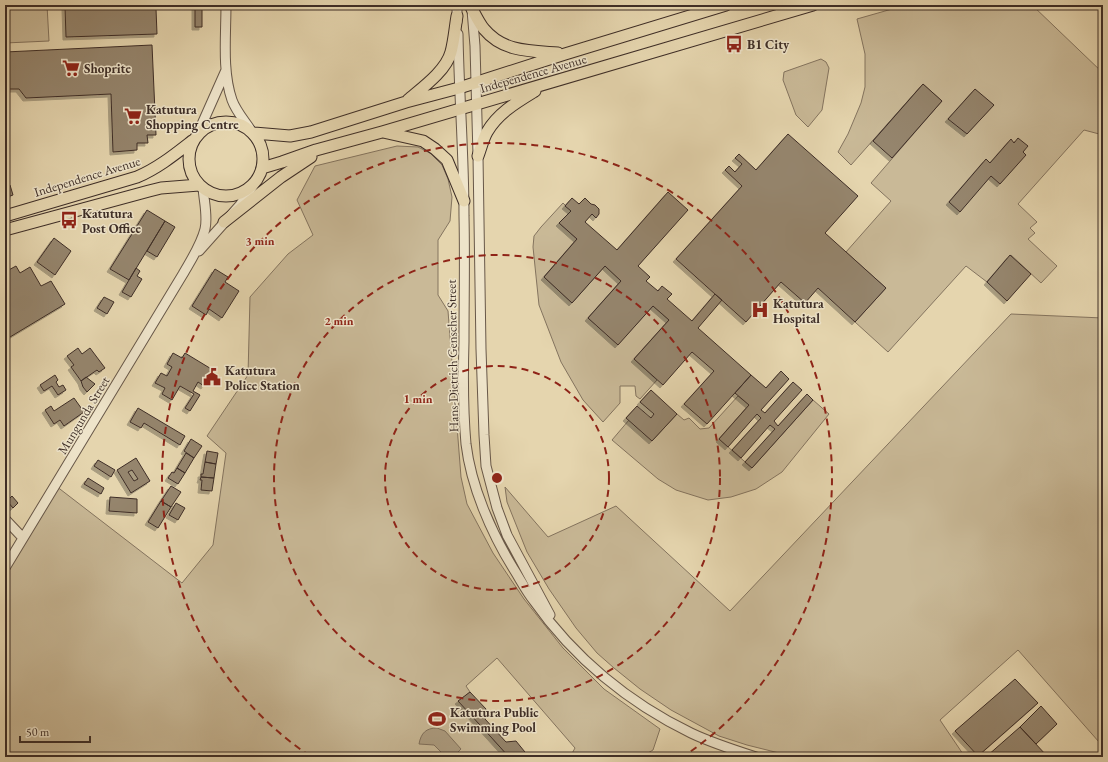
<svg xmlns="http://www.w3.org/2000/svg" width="1108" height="762" viewBox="0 0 1108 762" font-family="'EB Garamond',serif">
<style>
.green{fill:#c9b997;stroke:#84745f}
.water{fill:#ac9c80;stroke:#80705c}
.building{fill:#95856d;stroke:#3e2e27;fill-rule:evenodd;filter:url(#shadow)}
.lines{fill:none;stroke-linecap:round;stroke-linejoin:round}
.minor-casing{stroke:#685849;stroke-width:11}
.major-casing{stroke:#3e2e27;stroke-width:13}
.minor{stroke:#eee4ca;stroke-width:9}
.major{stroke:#e5d5ae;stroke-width:11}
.ring{fill:none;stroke:#8f2418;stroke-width:2;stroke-dasharray:7 5}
.labels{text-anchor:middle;stroke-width:3;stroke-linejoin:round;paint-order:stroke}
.poi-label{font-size:13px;font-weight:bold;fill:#3e2e27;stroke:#eee4ca;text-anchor:start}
.street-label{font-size:13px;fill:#3e2e27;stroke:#eee4ca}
.centre{fill:#8f2418;stroke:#eee4ca;stroke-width:2}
.ring-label{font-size:12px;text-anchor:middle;font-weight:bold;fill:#8f2418;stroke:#eee4ca;stroke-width:3;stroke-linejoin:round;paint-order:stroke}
</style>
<defs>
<filter id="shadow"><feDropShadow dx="-3" dy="3" stdDeviation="0" flood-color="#0004"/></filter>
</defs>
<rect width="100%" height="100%" fill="#e5d5ae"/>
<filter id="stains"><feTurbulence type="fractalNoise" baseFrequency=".005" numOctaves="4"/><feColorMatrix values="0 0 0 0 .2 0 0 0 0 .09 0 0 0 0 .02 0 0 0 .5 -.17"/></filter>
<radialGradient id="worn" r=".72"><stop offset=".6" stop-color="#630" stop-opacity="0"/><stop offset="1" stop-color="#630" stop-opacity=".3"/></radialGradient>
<!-- green -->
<path class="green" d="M 5,5 L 47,5 L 49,41 L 5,43 Z
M 906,5 L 1032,5 L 1103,73 L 1103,135 L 1084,130 L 1018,204 L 1037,222 L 1030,228 L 1035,233 L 1028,239 L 1057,266 L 1041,283 L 1011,255 L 987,282 L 966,266 L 888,352 L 855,322 L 886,288 L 846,252 L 891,201 L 871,183 L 942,101 L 923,84 L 851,165 L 838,152 L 848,134 L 861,103 L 865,87 L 865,54 L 857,19 Z
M 821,59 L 826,62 L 829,68 L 822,110 L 808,127 L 796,115 L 783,80 L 784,72 Z
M 397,146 L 418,147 L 430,153 L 442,165 L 448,179 L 452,197 L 450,221 L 438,240 L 438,295 L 448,311 L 461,477 L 467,504 L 493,553 L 524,599 L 563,648 L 604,689 L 660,729 L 653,750 L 641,757 L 570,757 L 575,748 L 497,658 L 466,686 L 470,692 L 459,701 L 509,757 L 5,757 L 5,568 L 56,486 L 182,583 L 213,545 L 226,453 L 207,436 L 248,375 L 250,297 L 288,254 L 313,235 L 297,200 L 315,166 Z
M 563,203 L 571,211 L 559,223 L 577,239 L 544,277 L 572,303 L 605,266 L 621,281 L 588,318 L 618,344 L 653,306 L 669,320 L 634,359 L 657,380 L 640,399 L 636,396 L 635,386 L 620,386 L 620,403 L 603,422 L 583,400 L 561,362 L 539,305 L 533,247 L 534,236 L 541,227 Z
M 1011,314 L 1103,318 L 1103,739 L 1099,742 L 1018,650 L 940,720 L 965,757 L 795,757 L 747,745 L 719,736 L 671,710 L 640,689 L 614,668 L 597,653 L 576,628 L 549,589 L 527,552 L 507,502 L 505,487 L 548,537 L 616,506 L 730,611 Z
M 738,396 L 749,405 L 719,439 L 752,468 L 813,400 L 829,414 L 782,472 L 756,489 L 731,497 L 708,500 L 676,490 L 658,479 L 612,440 L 629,420 L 652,441 L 677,414 L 684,420 L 689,418 L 700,429 L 709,428 Z"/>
<!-- water -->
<path class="water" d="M 437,728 L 445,731 L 461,749 L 453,757 L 446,757 L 434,745 L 419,744 C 421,733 426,728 437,728 Z"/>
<!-- building -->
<path class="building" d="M 96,5 L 127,5 L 127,9 L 156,9 L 157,34 L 66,37 L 65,7 Z
M 195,5 L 202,5 L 202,27 L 195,27 Z
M 152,45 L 156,135 L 147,135 L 148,143 L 137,143 L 137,150 L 113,152 L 111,94 L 26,98 L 19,89 L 5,89 L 5,52 Z
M 923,84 L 942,101 L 892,158 L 873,141 Z
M 975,89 L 994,105 L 967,134 L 948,119 Z
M 788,134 L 858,196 L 825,233 L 886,288 L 855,322 L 818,288 L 805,303 L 781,282 L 746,322 L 676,259 L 742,186 L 725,170 L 729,166 L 735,172 L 742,164 L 735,158 L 739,154 L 756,170 Z
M 1018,138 L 1028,146 L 1023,152 L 1026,155 L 1000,184 L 991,176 L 960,212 L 949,202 L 986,159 L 990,163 L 1011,139 L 1014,143 Z
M 10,185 L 13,195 L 5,198 L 5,187 Z
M 668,192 L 688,210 L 638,266 L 650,277 L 646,281 L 658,291 L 662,286 L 672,294 L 667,299 L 692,321 L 715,294 L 722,300 L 698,328 L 751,375 L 707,424 L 684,404 L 714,371 L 692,352 L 663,385 L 634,359 L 669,320 L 653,306 L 618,345 L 588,318 L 621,281 L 605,266 L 572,303 L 544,277 L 577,239 L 559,223 L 571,211 L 565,206 L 572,198 L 579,204 L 585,198 L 591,204 L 595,205 L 599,209 L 599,214 L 596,218 L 592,214 L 585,222 L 617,250 Z
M 147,210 L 165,221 L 129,280 L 110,269 Z
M 165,221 L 175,227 L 157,257 L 147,251 Z
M 54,238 L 71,251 L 55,275 L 37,262 Z
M 1010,255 L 1031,274 L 1007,301 L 987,282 Z
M 16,266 L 20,273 L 30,267 L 41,286 L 51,281 L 65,304 L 5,340 L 5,272 Z
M 136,268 L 140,271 L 137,276 L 142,279 L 131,297 L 122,292 Z
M 215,269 L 228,277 L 225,282 L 239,291 L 222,318 L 209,309 L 206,315 L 192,306 Z
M 104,297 L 114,302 L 107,314 L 97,308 Z
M 78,348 L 82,354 L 90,348 L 105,368 L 99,372 L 97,370 L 81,381 L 71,367 L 74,365 L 67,356 Z
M 173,353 L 182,358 L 185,353 L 213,370 L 204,386 L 198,382 L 193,391 L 200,395 L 190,411 L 185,408 L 194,394 L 180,386 L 172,400 L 162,394 L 165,388 L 155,383 L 161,373 L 167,376 L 172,367 L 167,364 Z
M 781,371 L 789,379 L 761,410 L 765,413 L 793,382 L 802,390 L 774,421 L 778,426 L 807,394 L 813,400 L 752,468 L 745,462 L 775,429 L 770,425 L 741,458 L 732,450 L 761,418 L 757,414 L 728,447 L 719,439 L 749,405 L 735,393 L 751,375 L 766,388 Z
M 55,375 L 58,380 L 56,382 L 59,387 L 63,385 L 66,390 L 58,395 L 52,386 L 44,391 L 40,385 Z
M 86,377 L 95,384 L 87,392 L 83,387 L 81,381 Z
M 651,390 L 677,414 L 652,441 L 626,418 L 637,406 L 651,418 L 654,414 L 640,402 Z
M 74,398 L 84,412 L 64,426 L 60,420 L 54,424 L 45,410 L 51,406 L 54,411 Z
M 138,408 L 185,436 L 180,445 L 144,423 L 141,428 L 130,422 Z
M 191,439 L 202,446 L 194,458 L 184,451 Z
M 207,451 L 218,453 L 216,464 L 205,462 Z
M 186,453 L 194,458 L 185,473 L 177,468 Z
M 136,458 L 150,481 L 131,493 L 117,470 ZM 132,470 L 138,479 L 134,481 L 128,472 Z
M 98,460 L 115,470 L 111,477 L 94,466 Z
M 205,462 L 216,464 L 214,478 L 201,477 L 201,474 L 203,474 Z
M 177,468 L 185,473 L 178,484 L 168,478 L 172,472 L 174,473 Z
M 201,477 L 214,478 L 212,491 L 201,490 L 202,480 L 200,480 Z
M 88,478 L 104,488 L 101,494 L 84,484 Z
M 171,486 L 181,492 L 171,507 L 161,501 Z
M 12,496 L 18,503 L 13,508 L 7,501 Z
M 110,497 L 137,499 L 137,513 L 109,511 Z
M 161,501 L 171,507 L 158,528 L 148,522 Z
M 176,503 L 185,508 L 178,520 L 169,515 Z
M 1015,679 L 1038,703 L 978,756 L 955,731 Z
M 470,692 L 486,709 L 485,719 L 506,742 L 516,741 L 529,757 L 509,757 L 490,736 L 458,701 Z
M 1041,706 L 1057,724 L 1036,744 L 1020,727 Z
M 1020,727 L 1047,756 L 1046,757 L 988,757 L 987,756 Z"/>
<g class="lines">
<!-- minor casing -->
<g class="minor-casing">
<path id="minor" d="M 226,5 C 226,36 222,71 232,100 C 236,111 244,120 250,129
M 457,5 L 457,22
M 472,10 L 475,46 L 478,156 L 481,349 L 484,435 L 486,466 L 497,508 L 507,535 L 550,615
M 458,34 C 459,95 464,155 464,216 C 465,257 464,299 464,341 C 463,375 463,410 466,444 C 471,486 491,532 513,568 C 520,579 526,591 534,601 C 574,658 629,703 691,733 C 712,743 734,750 756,757
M 198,133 L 226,70
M 199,251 L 240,205 L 256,181
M 5,519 L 23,538
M 5,568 L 183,274 C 191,260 201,245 205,229 C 208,217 204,201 203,188"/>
</g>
<!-- major casing -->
<g class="major-casing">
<path id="major" d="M 471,7 C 475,14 479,23 484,29 C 503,52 530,51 558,53
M 408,100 C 422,88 446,71 451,52 C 454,41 455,28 457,16
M189 159a37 37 0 1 1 74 0a37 37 0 1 1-74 0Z
M 383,132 L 423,141 L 435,149 L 447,160 L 464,201
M 254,133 L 290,136 L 311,132 L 406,102 L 459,88 L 565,54 L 726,5
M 478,156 C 481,148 483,139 487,132 C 498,113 517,102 535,91
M 262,168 L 282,162 L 316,150 L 382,132 L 813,5
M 5,216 L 137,177 C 158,168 174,155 192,141
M 224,222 L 281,177 L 311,157
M 5,230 L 149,191 L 161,188 L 199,185"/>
</g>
<!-- minor -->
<use href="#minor" class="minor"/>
<!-- major -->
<use href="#major" class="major"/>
</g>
<!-- distance rings -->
<g class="ring">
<circle cx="497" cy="478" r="112"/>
<circle cx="497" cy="478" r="223"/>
<path d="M310 756A335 335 0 1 1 684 756"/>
</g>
<!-- icons -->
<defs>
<g id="bus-bare" transform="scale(1.38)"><path d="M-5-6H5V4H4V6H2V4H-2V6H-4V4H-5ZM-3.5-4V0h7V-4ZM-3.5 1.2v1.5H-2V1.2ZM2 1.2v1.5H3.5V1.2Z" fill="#8f2418" stroke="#eee4ca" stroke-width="2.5" paint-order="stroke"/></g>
<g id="supermarket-bare" transform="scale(1.38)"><path d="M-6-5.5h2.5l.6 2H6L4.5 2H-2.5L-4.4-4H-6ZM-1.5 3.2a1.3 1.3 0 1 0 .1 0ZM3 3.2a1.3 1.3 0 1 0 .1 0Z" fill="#8f2418" stroke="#eee4ca" stroke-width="2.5" paint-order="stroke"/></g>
<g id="hospital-bare" transform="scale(1.38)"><path d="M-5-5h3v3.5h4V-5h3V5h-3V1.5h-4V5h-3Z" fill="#8f2418" stroke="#eee4ca" stroke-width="2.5" paint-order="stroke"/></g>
<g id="civic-bare" transform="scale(1.38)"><path d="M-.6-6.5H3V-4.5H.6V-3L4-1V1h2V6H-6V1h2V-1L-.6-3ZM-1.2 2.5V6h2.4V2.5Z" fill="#8f2418" stroke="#eee4ca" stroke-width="2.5" paint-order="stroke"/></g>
<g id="stadium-bare" transform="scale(1.38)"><path d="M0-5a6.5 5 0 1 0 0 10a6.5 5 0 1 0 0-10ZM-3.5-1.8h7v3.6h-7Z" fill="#8f2418" stroke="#eee4ca" stroke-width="2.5" paint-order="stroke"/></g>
</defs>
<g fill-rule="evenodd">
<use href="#bus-bare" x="734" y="44"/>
<use href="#supermarket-bare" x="71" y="68"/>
<use href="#supermarket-bare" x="133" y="116"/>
<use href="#bus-bare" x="69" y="220"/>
<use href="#hospital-bare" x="760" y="310"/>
<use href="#civic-bare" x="212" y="377"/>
<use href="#stadium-bare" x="437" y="719"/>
</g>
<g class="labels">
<!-- poi labels -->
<g class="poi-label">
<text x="747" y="49">B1 City</text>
<text x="84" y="73">Shoprite</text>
<text x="146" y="114">Katutura<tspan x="146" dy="15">Shopping Centre</tspan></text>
<text x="82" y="218">Katutura<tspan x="82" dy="15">Post Office</tspan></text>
<text x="773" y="308">Katutura<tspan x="773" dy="15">Hospital</tspan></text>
<text x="225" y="375">Katutura<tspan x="225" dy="15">Police Station</tspan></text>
<text x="450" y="717">Katutura Public<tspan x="450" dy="15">Swimming Pool</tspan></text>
</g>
<!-- street labels -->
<g class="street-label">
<text transform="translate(533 73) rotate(-16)" y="5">Independence Avenue</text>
<text transform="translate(87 176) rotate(-17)" y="5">Independence Avenue</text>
<text transform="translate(452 356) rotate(-91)" y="5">Hans-Dietrich Genscher Street</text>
<text transform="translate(83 415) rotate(-59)" y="5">Mungunda Street</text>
</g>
</g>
<circle cx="497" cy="478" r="6" class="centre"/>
<g class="ring-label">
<text x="260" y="245">3 min</text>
<text x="339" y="325">2 min</text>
<text x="418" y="403">1 min</text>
</g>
<!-- margin -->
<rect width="1108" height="762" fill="none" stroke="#e5d5ae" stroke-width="20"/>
<rect x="6" y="6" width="1096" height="750" fill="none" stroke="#3e2e27" stroke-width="2"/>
<rect x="10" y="10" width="1088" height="742" fill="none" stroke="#3e2e27"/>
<!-- scale -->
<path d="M20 736v6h70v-6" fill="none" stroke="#3e2e27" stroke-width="2"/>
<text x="26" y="736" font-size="12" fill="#3e2e27" stroke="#eee4ca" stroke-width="3" paint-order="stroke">50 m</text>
<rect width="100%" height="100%" filter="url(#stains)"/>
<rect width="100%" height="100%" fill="url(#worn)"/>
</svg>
